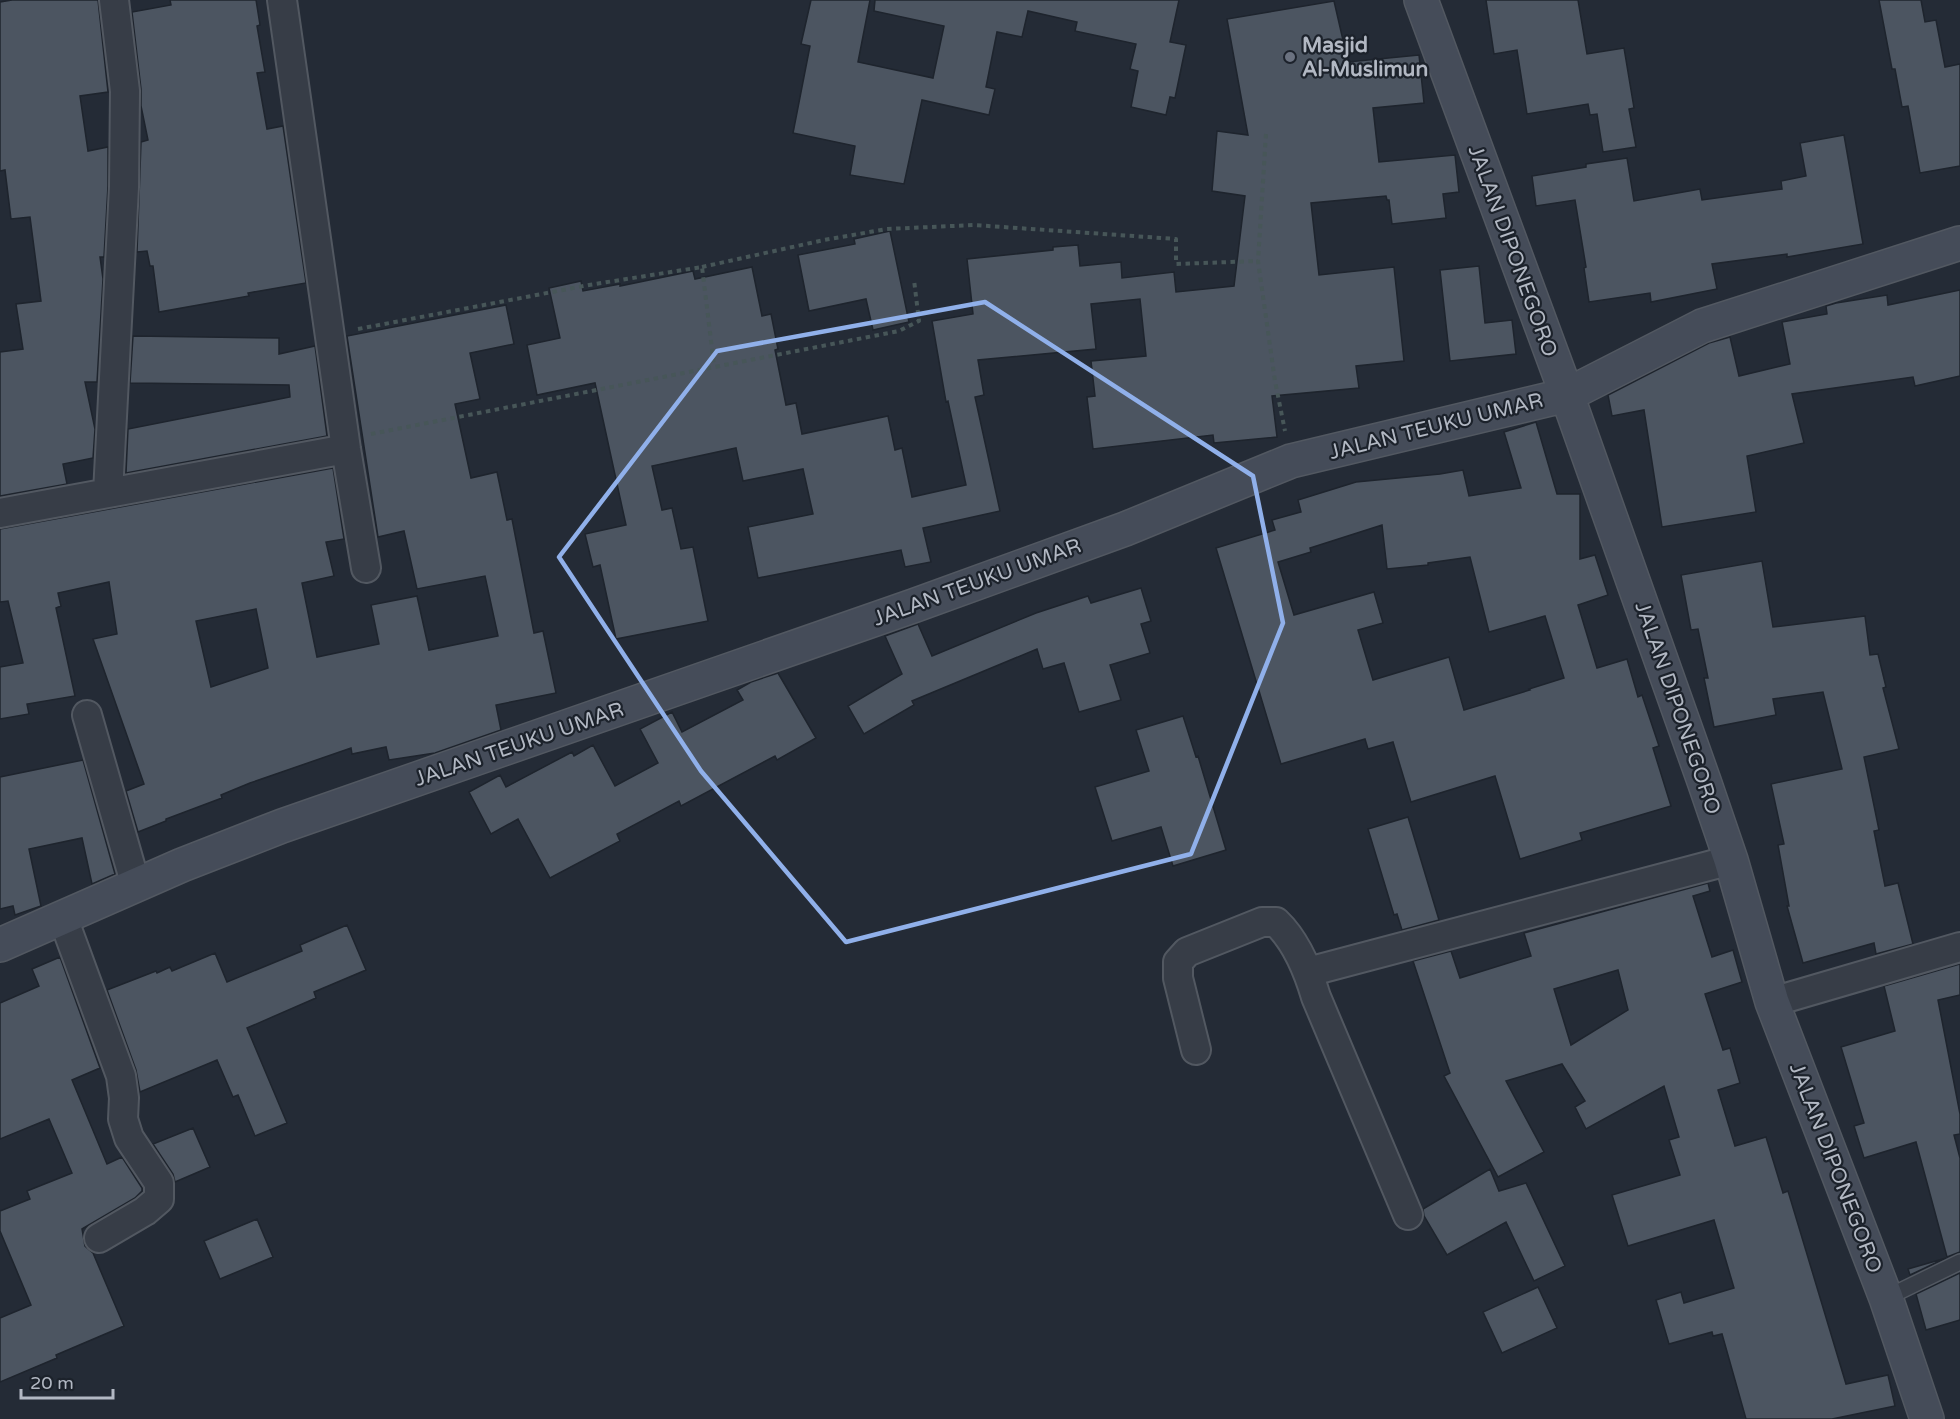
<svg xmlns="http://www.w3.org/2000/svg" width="1960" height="1419" viewBox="0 0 1960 1419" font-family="'Varela Round',sans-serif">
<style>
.building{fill:#4c5561;stroke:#1e242d;stroke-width:1.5;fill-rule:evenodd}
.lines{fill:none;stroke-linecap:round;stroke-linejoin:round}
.lane-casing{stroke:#525861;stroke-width:18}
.street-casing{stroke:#525861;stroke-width:32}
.secondary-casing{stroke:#525861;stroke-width:36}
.path{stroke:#475658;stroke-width:4;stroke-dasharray:4.5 4.5;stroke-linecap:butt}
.lane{stroke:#373d47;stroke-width:15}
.street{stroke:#373d47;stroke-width:28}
.secondary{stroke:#454c59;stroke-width:33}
.marked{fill:none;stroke:#90b0ea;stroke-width:4.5;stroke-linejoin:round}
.worship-dot{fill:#6b7280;stroke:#1c222b;stroke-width:2}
.labels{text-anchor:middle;stroke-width:4.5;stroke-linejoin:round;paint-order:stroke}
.poi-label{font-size:21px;font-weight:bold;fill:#b2b8c3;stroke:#1c222b;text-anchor:start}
.street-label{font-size:21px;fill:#b2b8c3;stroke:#1c222b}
</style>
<rect width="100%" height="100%" fill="#242b36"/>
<!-- building -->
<path class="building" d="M 12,0 L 98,0 L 108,92 L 80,96 L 88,151 L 108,147 L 108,186 L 104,257 L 100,257 L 103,279 L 97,382 L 85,382 L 95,429 L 93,458 L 63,464 L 67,484 L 0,496 L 0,352 L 23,349 L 16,304 L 41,301 L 30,217 L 11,219 L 5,170 L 0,171 L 0,2 Z
M 170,0 L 256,0 L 260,25 L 257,26 L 265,72 L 257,73 L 267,129 L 283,126 L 306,283 L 248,293 L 249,296 L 159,312 L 153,266 L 150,266 L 147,251 L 137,252 L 141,142 L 148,140 L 141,106 L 141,89 L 132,12 L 171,5 Z
M 811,0 L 870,0 L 858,62 L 933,78 L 944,26 L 874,11 L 875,0 L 1179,0 L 1170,42 L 1186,45 L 1175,98 L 1170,97 L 1166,115 L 1131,107 L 1138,71 L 1130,69 L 1136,44 L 1075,31 L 1077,22 L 1028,11 L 1022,37 L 997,32 L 986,87 L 995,89 L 989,115 L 922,100 L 904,184 L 850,175 L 855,146 L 793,133 L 810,46 L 801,44 Z
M 1486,0 L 1578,0 L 1587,54 L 1624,48 L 1634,108 L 1629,109 L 1636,147 L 1603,152 L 1597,114 L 1590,115 L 1588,104 L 1527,114 L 1517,50 L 1494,54 Z
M 1879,0 L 1921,0 L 1925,22 L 1936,20 L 1945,67 L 1960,64 L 1960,166 L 1920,173 L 1908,106 L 1902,107 L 1895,69 L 1892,69 Z
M 1334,1 L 1348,62 L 1419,55 L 1424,103 L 1373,108 L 1379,162 L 1455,155 L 1459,192 L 1443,194 L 1446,218 L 1392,224 L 1389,200 L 1387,200 L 1386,196 L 1311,203 L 1319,275 L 1394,267 L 1404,361 L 1356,366 L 1359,388 L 1272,396 L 1277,437 L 1214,443 L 1213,435 L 1093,449 L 1087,397 L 1095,396 L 1091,361 L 1146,356 L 1140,299 L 1091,304 L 1096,349 L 978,360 L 984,395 L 975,397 L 1000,511 L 923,528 L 931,562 L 905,567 L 901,550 L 758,578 L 748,527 L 813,514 L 803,469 L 743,481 L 736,448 L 652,466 L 662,510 L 672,508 L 681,549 L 693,547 L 708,621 L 616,639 L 600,565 L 593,567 L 585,534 L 626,525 L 595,383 L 537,395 L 527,345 L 560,338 L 549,288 L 581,281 L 583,291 L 620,284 L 620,286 L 693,271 L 695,279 L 752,267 L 762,316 L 771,314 L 778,349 L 775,350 L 786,405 L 796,403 L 802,434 L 888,416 L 895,450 L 902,448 L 912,497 L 966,485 L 948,401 L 946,402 L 932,321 L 973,314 L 967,259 L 1053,250 L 1053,247 L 1078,245 L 1080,266 L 1121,262 L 1122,278 L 1174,272 L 1176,292 L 1234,286 L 1245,196 L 1212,191 L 1217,131 L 1248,135 L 1227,19 Z
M 1844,135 L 1863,244 L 1787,257 L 1787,254 L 1712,264 L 1717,289 L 1651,302 L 1650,293 L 1589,302 L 1584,268 L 1586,267 L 1575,200 L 1536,206 L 1532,176 L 1586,167 L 1586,164 L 1627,158 L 1634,201 L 1700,189 L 1702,200 L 1782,189 L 1781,181 L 1806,176 L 1800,143 Z
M 890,231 L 909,322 L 873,330 L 866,299 L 809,311 L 798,255 L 855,244 L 854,239 Z
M 1479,266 L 1485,323 L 1512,320 L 1516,354 L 1450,361 L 1440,270 Z
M 1960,290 L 1960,376 L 1915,386 L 1913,377 L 1792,394 L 1804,443 L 1747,456 L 1756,512 L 1662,527 L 1644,410 L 1612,416 L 1608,395 L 1709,343 L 1730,337 L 1739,376 L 1790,364 L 1782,322 L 1827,314 L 1826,306 L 1836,303 L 1887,295 L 1888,305 Z
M 506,305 L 514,344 L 470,353 L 480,399 L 455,404 L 471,478 L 497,472 L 507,520 L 512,519 L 534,633 L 543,631 L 556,693 L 496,705 L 501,730 L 435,753 L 389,760 L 386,747 L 352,754 L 351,748 L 250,783 L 221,795 L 222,798 L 166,819 L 166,821 L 138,832 L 126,791 L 144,784 L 93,639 L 117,634 L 109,582 L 58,593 L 61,606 L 56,608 L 75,696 L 27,704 L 29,714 L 0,719 L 0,667 L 23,663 L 8,601 L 0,602 L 0,529 L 333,468 L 344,539 L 326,542 L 334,576 L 302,583 L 317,657 L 379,644 L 371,605 L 417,596 L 429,650 L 498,636 L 485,576 L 417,589 L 404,531 L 378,537 L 347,336 ZM 256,609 L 268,668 L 211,687 L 196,621 Z
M 133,336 L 279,338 L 279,354 L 315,346 L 327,436 L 126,473 L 128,429 L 290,397 L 289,385 L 130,383 Z
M 1536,422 L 1557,494 L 1580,494 L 1580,559 L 1595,555 L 1608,595 L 1578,605 L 1597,668 L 1627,659 L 1638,697 L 1642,695 L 1659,746 L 1653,748 L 1671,806 L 1580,833 L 1582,840 L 1520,859 L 1495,776 L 1411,802 L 1393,742 L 1368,749 L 1365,739 L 1281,764 L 1216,548 L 1275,530 L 1272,520 L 1301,512 L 1298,500 L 1356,482 L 1440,474 L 1463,470 L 1469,496 L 1521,488 L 1504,432 ZM 1382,525 L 1387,569 L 1428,565 L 1428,563 L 1470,557 L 1489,632 L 1545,616 L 1564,678 L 1529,689 L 1530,690 L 1464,710 L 1449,657 L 1373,680 L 1358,630 L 1383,623 L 1374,592 L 1294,615 L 1278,562 L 1311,552 L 1310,548 Z
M 1762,561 L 1773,627 L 1865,616 L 1870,655 L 1878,654 L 1886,687 L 1883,688 L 1899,749 L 1864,757 L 1879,830 L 1874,831 L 1885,886 L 1898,883 L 1913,944 L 1876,954 L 1874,943 L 1803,963 L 1787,906 L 1789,906 L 1778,845 L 1784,844 L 1771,784 L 1842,769 L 1823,692 L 1773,699 L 1776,715 L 1714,727 L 1704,678 L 1708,678 L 1698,629 L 1691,630 L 1681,575 Z
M 1141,588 L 1151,621 L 1141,624 L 1150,653 L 1110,665 L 1121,700 L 1079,712 L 1064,663 L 1043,669 L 1037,649 L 912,701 L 914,705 L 864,734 L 848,706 L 902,674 L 885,636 L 918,624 L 932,656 L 1036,613 L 1088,596 L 1091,603 Z
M 778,673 L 816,738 L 777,760 L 775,756 L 681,806 L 679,801 L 617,834 L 620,841 L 550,878 L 518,819 L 491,834 L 469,792 L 500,775 L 506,787 L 572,752 L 574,756 L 593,745 L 615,786 L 658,763 L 640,729 L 672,712 L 682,732 L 743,700 L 737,690 L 751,682 Z
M 1183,716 L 1196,757 L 1198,756 L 1226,850 L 1173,866 L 1161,827 L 1112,841 L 1095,787 L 1149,771 L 1136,730 Z
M 83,760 L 115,874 L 92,884 L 82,838 L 29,849 L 41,906 L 15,915 L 13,906 L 0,909 L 0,777 Z
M 1408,817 L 1439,920 L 1402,930 L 1397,914 L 1394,915 L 1368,829 Z
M 1708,883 L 1710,891 L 1693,896 L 1712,957 L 1733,950 L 1742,982 L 1705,994 L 1723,1050 L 1730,1048 L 1740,1083 L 1718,1090 L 1735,1146 L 1766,1137 L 1783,1193 L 1788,1191 L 1846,1384 L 1888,1375 L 1895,1406 L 1832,1419 L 1746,1419 L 1722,1334 L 1713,1336 L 1712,1332 L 1669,1344 L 1656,1300 L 1681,1292 L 1684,1303 L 1734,1288 L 1714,1220 L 1628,1246 L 1612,1195 L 1680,1175 L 1669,1140 L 1679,1137 L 1664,1086 L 1586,1129 L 1575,1107 L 1585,1101 L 1562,1064 L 1506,1081 L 1544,1152 L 1498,1177 L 1444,1076 L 1450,1073 L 1413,961 L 1451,951 L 1460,978 L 1531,956 L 1524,933 ZM 1618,970 L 1628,1010 L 1571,1045 L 1554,989 Z
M 347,925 L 366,970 L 314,992 L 316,998 L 247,1028 L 287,1123 L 255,1136 L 238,1095 L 233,1097 L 217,1060 L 140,1092 L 136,1070 L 107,990 L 156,971 L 157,973 L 170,967 L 172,971 L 215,953 L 227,982 L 302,951 L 300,945 Z
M 60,957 L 100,1068 L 72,1080 L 107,1164 L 122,1157 L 142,1188 L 142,1191 L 135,1198 L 82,1229 L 85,1246 L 93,1253 L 124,1326 L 56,1355 L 57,1358 L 0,1382 L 0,1318 L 31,1305 L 0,1231 L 0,1211 L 30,1199 L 27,1191 L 72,1173 L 49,1119 L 0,1139 L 0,1003 L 39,986 L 32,969 Z
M 1960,964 L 1960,995 L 1938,1000 L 1960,1114 L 1960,1134 L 1954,1135 L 1960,1158 L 1960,1252 L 1947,1257 L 1916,1142 L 1864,1158 L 1854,1126 L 1864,1123 L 1841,1047 L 1895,1031 L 1884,986 Z
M 193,1128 L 210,1167 L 175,1182 L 173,1174 L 153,1144 Z
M 1490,1169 L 1499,1191 L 1526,1183 L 1565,1266 L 1534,1281 L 1506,1222 L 1447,1255 L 1424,1216 L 1423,1209 Z
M 257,1219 L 273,1257 L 220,1279 L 204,1241 Z
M 1946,1258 L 1910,1275 L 1908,1269 Z
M 1960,1273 L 1960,1320 L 1926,1330 L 1916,1294 Z
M 1538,1287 L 1557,1328 L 1502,1353 L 1483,1312 Z"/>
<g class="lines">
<!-- lane casing -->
<g class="lane-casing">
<path id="lane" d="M 1886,1298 L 1960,1262"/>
</g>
<!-- street casing -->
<g class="street-casing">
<path id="street" d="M 282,0 L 346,449 L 366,568
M 108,493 L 124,187 L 125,91 L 114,0
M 0,513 L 346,449
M 87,715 L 136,886
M 63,918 L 121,1076 L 124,1098 L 123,1119 L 129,1138 L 159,1183 L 159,1199 L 145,1211 L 99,1238
M 1308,972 L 1731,860
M 1772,1002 L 1960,947
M 1196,1050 L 1178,978 L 1178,962 L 1187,952 L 1262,922 L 1276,922 C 1296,941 1308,970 1316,997 L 1408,1215"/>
</g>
<!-- secondary casing -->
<g class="secondary-casing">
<path id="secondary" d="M 1421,0 L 1567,395 L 1704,781 L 1731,860 L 1772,1002 L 1886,1298 L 1927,1419
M 0,945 L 182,865 L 282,826 L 913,606 L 1125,529 L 1291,461 L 1567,395 L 1702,326 L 1960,243"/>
</g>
<!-- path -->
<path class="path" d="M 1266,134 L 1258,261 L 1275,381 L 1285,431
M 702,267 L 824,240 L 887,229 L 974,225 L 1176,239 L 1176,264 L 1258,261
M 358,329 L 589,285 L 702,267 L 714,365
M 371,434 L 899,331 L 919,321 L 914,280"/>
<!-- lane -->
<use href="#lane" class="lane"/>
<!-- street -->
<use href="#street" class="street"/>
<!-- secondary -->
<use href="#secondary" class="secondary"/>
</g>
<!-- marked area -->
<path class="marked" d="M 985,302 L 1253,476 L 1283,623 L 1191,854 L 846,942 L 701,771 L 559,557 L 717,351 Z"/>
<!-- markers -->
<circle class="worship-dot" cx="1290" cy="57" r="6"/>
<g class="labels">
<!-- poi labels -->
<g class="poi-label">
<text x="1302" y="52">Masjid<tspan x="1302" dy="24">Al-Muslimun</tspan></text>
</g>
<!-- street labels -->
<g class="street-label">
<text transform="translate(1513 251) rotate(70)" y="7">JALAN DIPONEGORO</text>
<text transform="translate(1436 426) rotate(-14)" y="7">JALAN TEUKU UMAR</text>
<text transform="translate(977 582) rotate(-20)" y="7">JALAN TEUKU UMAR</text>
<text transform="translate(1678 708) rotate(71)" y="7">JALAN DIPONEGORO</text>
<text transform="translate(519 744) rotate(-19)" y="7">JALAN TEUKU UMAR</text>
<text transform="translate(1836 1168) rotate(69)" y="7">JALAN DIPONEGORO</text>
</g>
</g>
<!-- scale -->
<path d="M21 1389v9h92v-9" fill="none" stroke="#b2b8c3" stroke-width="3"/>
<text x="30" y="1389" font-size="18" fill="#b2b8c3" stroke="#1c222b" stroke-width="4.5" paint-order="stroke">20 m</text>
</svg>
